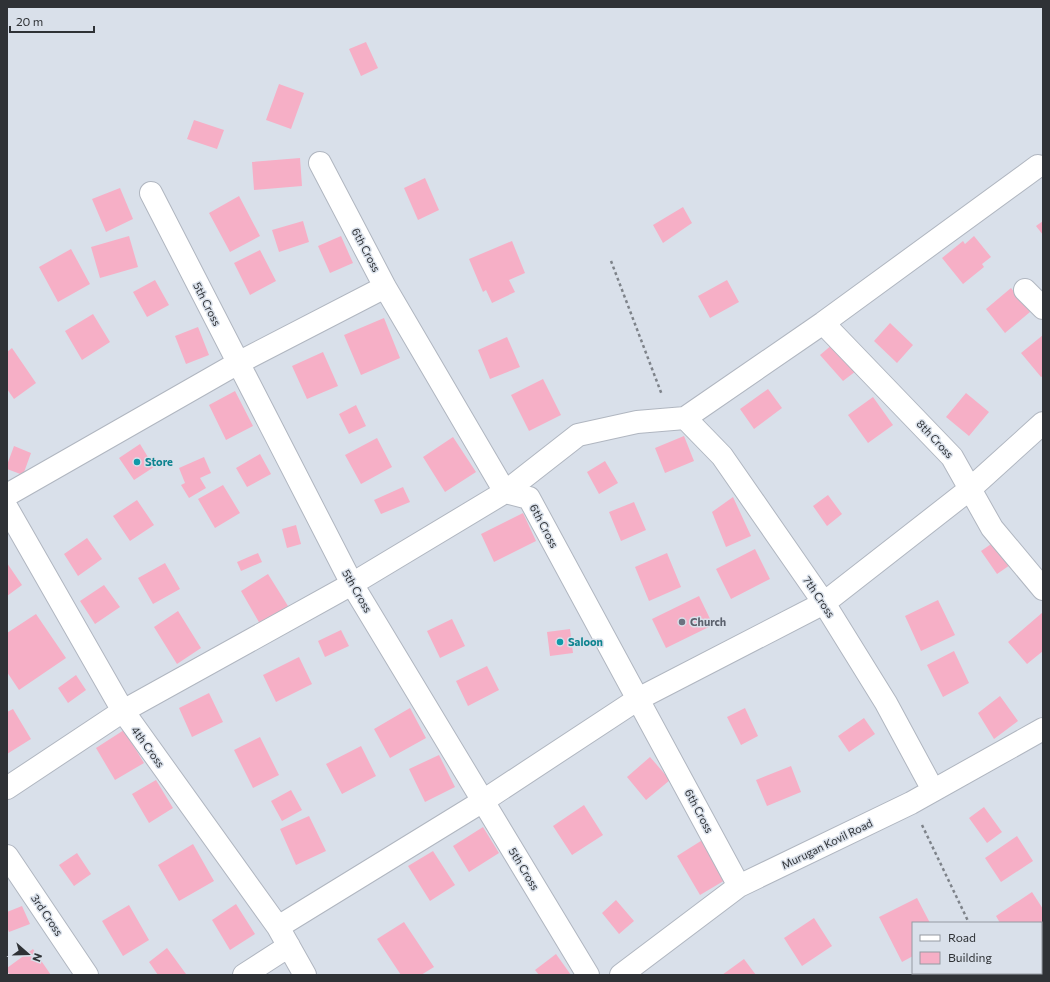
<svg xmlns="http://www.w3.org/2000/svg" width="1050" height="982" viewBox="0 0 1050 982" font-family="Commissioner,sans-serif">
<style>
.building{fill:#f6afc6}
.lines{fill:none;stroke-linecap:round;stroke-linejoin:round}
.street-casing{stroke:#b0b6c0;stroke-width:24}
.path{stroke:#7e838a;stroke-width:2.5;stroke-dasharray:3 3;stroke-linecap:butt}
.street{stroke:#fff;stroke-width:22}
.culture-dot{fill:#0f9aa8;stroke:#d9e0ea;stroke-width:1.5}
.worship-dot{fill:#6b7280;stroke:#d9e0ea;stroke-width:1.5}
.labels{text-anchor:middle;stroke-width:3;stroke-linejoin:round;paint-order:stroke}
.street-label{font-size:11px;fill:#2f3236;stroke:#d9e0ea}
.culture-label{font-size:11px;font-weight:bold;fill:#0d838f;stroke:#d9e0ea;text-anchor:start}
.worship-label{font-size:11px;font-weight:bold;fill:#5b616d;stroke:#d9e0ea;text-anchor:start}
</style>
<rect width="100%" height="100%" fill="#d9e0ea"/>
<!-- building -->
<path class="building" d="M 366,42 L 378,68 L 361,76 L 349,49 Z
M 279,84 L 304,93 L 291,129 L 266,120 Z
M 194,120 L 224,130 L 217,149 L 187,139 Z
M 300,158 L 302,186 L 254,190 L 252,162 Z
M 425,178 L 439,210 L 418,220 L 404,188 Z
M 120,188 L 133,219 L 106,232 L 92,199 Z
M 239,196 L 260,236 L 230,252 L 209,213 Z
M 683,207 L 692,223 L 663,243 L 653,225 Z
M 303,221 L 309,242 L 279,252 L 272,230 Z
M 1043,221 L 1043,235 L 1036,226 Z
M 129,236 L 138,267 L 100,278 L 91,247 Z
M 341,236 L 353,263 L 330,273 L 318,246 Z
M 974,236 L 991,257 L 982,264 L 984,267 L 963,284 L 942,258 L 963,241 L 965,244 Z
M 512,241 L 525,273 L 509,280 L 515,292 L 492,303 L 486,290 L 483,292 L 469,259 Z
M 71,249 L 90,284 L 58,302 L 39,267 Z
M 260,250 L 276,281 L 250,295 L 234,263 Z
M 155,280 L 169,305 L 147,317 L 133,292 Z
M 727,280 L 739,302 L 710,318 L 698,296 Z
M 1011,288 L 1030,312 L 1005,333 L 986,309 Z
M 93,314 L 110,342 L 82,360 L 65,331 Z
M 384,318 L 400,358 L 361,375 L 344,335 Z
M 890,323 L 913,345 L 897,363 L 874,341 Z
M 198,327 L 209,355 L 186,364 L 175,336 Z
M 1043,335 L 1043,376 L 1041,377 L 1021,353 Z
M 507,337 L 520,367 L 490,379 L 478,350 Z
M 833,344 L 856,371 L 843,381 L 820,355 Z
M 12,348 L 36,383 L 14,399 L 7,389 L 7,352 Z
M 323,352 L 338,386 L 307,399 L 292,366 Z
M 543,379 L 561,415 L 529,431 L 511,395 Z
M 768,389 L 782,408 L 754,429 L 740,409 Z
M 235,391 L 253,426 L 226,440 L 209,405 Z
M 966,393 L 989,412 L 969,436 L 946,417 Z
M 873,397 L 893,425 L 868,443 L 848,415 Z
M 356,405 L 366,426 L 349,434 L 339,414 Z
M 684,436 L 694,461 L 665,473 L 655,448 Z
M 453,437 L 476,472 L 445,492 L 423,457 Z
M 377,438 L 392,467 L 361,484 L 345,455 Z
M 140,444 L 154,467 L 134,480 L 119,458 Z
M 14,446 L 31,453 L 23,475 L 7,469 L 7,465 Z
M 260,454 L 271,474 L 247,487 L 236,468 Z
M 204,457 L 211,473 L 200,478 L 206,488 L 189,498 L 181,485 L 185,483 L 179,468 Z
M 605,461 L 618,483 L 599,494 L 587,472 Z
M 223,485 L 240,513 L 215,528 L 198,499 Z
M 403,487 L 410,502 L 381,514 L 374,500 Z
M 828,495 L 842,514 L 827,526 L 813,506 Z
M 733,497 L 751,536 L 726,547 L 712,512 Z
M 137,500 L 154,525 L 130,541 L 113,516 Z
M 634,502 L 646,530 L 621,541 L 609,512 Z
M 523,513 L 536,541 L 494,562 L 481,534 Z
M 296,525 L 301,544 L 287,548 L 282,529 Z
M 87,538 L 102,559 L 78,576 L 64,554 Z
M 997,540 L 1013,563 L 997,574 L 981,551 Z
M 755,549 L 770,579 L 731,599 L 716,569 Z
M 258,553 L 262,562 L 241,571 L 237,562 Z
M 667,553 L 681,587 L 649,601 L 635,567 Z
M 7,563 L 22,585 L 7,596 Z
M 165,563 L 180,589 L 153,604 L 138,578 Z
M 268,574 L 288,606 L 260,624 L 241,591 Z
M 104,585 L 120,607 L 95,624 L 80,601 Z
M 699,596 L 713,625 L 666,648 L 652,619 Z
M 938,600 L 955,635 L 921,651 L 905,616 Z
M 178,611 L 201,648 L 177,664 L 154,627 Z
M 1043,612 L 1043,651 L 1027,664 L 1008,642 Z
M 36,614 L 66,658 L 19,690 L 7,672 L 7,633 Z
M 452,619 L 465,646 L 440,658 L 427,631 Z
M 570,629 L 573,653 L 550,656 L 547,632 Z
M 341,630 L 349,646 L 325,657 L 318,641 Z
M 954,651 L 969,683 L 943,697 L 927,665 Z
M 299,657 L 312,684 L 276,702 L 263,675 Z
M 487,666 L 499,690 L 468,706 L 456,681 Z
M 76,675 L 86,690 L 68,703 L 58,688 Z
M 209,693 L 223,722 L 192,737 L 179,708 Z
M 1000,696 L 1018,721 L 994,739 L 978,713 Z
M 410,708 L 426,738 L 390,758 L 374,729 Z
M 745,708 L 758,736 L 741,745 L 727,717 Z
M 13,709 L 31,739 L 7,754 L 7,712 Z
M 864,718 L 875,734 L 849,752 L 838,736 Z
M 124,730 L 144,763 L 115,780 L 96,748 Z
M 260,737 L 279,775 L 253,788 L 234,750 Z
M 361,746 L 376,776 L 342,794 L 326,764 Z
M 439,755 L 455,787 L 425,802 L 409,769 Z
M 650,757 L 670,780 L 646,800 L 627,777 Z
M 791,766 L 801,792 L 767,806 L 756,780 Z
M 156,780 L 173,808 L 149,823 L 132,794 Z
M 291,790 L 302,810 L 282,821 L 271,801 Z
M 584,805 L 603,835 L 572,855 L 553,826 Z
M 984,807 L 1002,832 L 987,843 L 969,818 Z
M 309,816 L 326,851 L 296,865 L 280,829 Z
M 483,827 L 499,853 L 469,872 L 453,846 Z
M 1017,836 L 1033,861 L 1001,882 L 985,858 Z
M 704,839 L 727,879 L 700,895 L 677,856 Z
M 193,844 L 214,881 L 179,901 L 158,865 Z
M 433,851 L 455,885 L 430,901 L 408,866 Z
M 77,853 L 91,874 L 74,886 L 59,865 Z
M 1032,892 L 1043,909 L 1043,930 L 1041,931 L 1041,923 L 1000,923 L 996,916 Z
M 917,898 L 930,923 L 913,923 L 913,956 L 902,962 L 879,917 Z
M 616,900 L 634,921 L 619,934 L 602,913 Z
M 236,904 L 255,934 L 230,950 L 212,920 Z
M 129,905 L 149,940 L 123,956 L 102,921 Z
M 22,906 L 30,924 L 9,932 L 7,927 L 7,912 Z
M 814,918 L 832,946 L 802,966 L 784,938 Z
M 404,922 L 434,967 L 421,975 L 401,975 L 377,939 Z
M 167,948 L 186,974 L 185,975 L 158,975 L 149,962 Z
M 33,949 L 51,975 L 10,975 L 7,971 L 7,968 Z
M 556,954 L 571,975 L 539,975 L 535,970 Z
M 744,959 L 756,975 L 722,975 Z"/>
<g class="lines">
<!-- street casing -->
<g class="street-casing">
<path id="street" d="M 320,163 L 385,287 L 505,492 L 529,498 L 739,886
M 151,193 L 352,584 L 588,975
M 1025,290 L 1043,308
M 823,323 L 952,457 L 992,528 L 1043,589
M 685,418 L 722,456 L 824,603 L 886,703 L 933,790
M 7,495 L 238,363 L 385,287
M 7,508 L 123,711 L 278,927 L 305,975
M 7,788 L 123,711 L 352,584 L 505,492 L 578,435 L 637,422 L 685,418 L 823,323 L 1038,166
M 7,856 L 87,975
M 278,927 L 483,801 L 638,699 L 824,603 L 970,489 L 1043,423
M 244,975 L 289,946
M 621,975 L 739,886 L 911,803 L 1043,729"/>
</g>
<!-- path -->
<path class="path" d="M 611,261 L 662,395
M 922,825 L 969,923
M 993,973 L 994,975"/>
<!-- street -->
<use href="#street" class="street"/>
</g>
<!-- markers -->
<g class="culture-dot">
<circle cx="137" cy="462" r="4"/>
<circle cx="560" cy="642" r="4"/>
</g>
<circle class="worship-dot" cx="682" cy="622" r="4"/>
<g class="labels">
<!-- street labels -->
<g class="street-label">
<text transform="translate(366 250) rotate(62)" y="4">6th Cross</text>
<text transform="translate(207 304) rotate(63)" y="4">5th Cross</text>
<text transform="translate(935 439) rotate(47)" y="4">8th Cross</text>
<text transform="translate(544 526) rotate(62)" y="4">6th Cross</text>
<text transform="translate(357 591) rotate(60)" y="4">5th Cross</text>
<text transform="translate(819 597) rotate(56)" y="4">7th Cross</text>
<text transform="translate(148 747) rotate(54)" y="4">4th Cross</text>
<text transform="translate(699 811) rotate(62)" y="4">6th Cross</text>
<text transform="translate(827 844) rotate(-26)" y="4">Murugan Kovil Road</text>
<text transform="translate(524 869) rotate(59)" y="4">5th Cross</text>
<text transform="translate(47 915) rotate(56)" y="4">3rd Cross</text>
</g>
<!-- culture labels -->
<g class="culture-label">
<text x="145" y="466">Store</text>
<text x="568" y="646">Saloon</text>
</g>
<!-- worship labels -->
<g class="worship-label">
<text x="690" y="626">Church</text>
</g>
</g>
<!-- border -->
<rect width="1050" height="982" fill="none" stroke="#2f3236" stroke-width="16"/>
<!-- legend -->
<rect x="912" y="922" width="130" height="52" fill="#d9e0ea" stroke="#959aa2"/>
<rect x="920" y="935" width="20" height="6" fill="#ffffff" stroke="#959aa2"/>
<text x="948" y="942" font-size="12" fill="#2f3236">Road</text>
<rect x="920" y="952" width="20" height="12" fill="#f6afc6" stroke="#959aa2"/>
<text x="948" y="962" font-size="12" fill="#2f3236">Building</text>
<!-- north arrow -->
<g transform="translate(28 954) rotate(110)" stroke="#d9e0ea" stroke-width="3" paint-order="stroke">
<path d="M0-3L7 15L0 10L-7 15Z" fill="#2f3236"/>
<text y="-6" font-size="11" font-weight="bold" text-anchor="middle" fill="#2f3236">N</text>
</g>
<!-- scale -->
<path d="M10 26v6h84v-6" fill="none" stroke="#2f3236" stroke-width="2"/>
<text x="16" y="26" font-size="12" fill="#2f3236" stroke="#d9e0ea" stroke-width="3" paint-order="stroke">20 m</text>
</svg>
